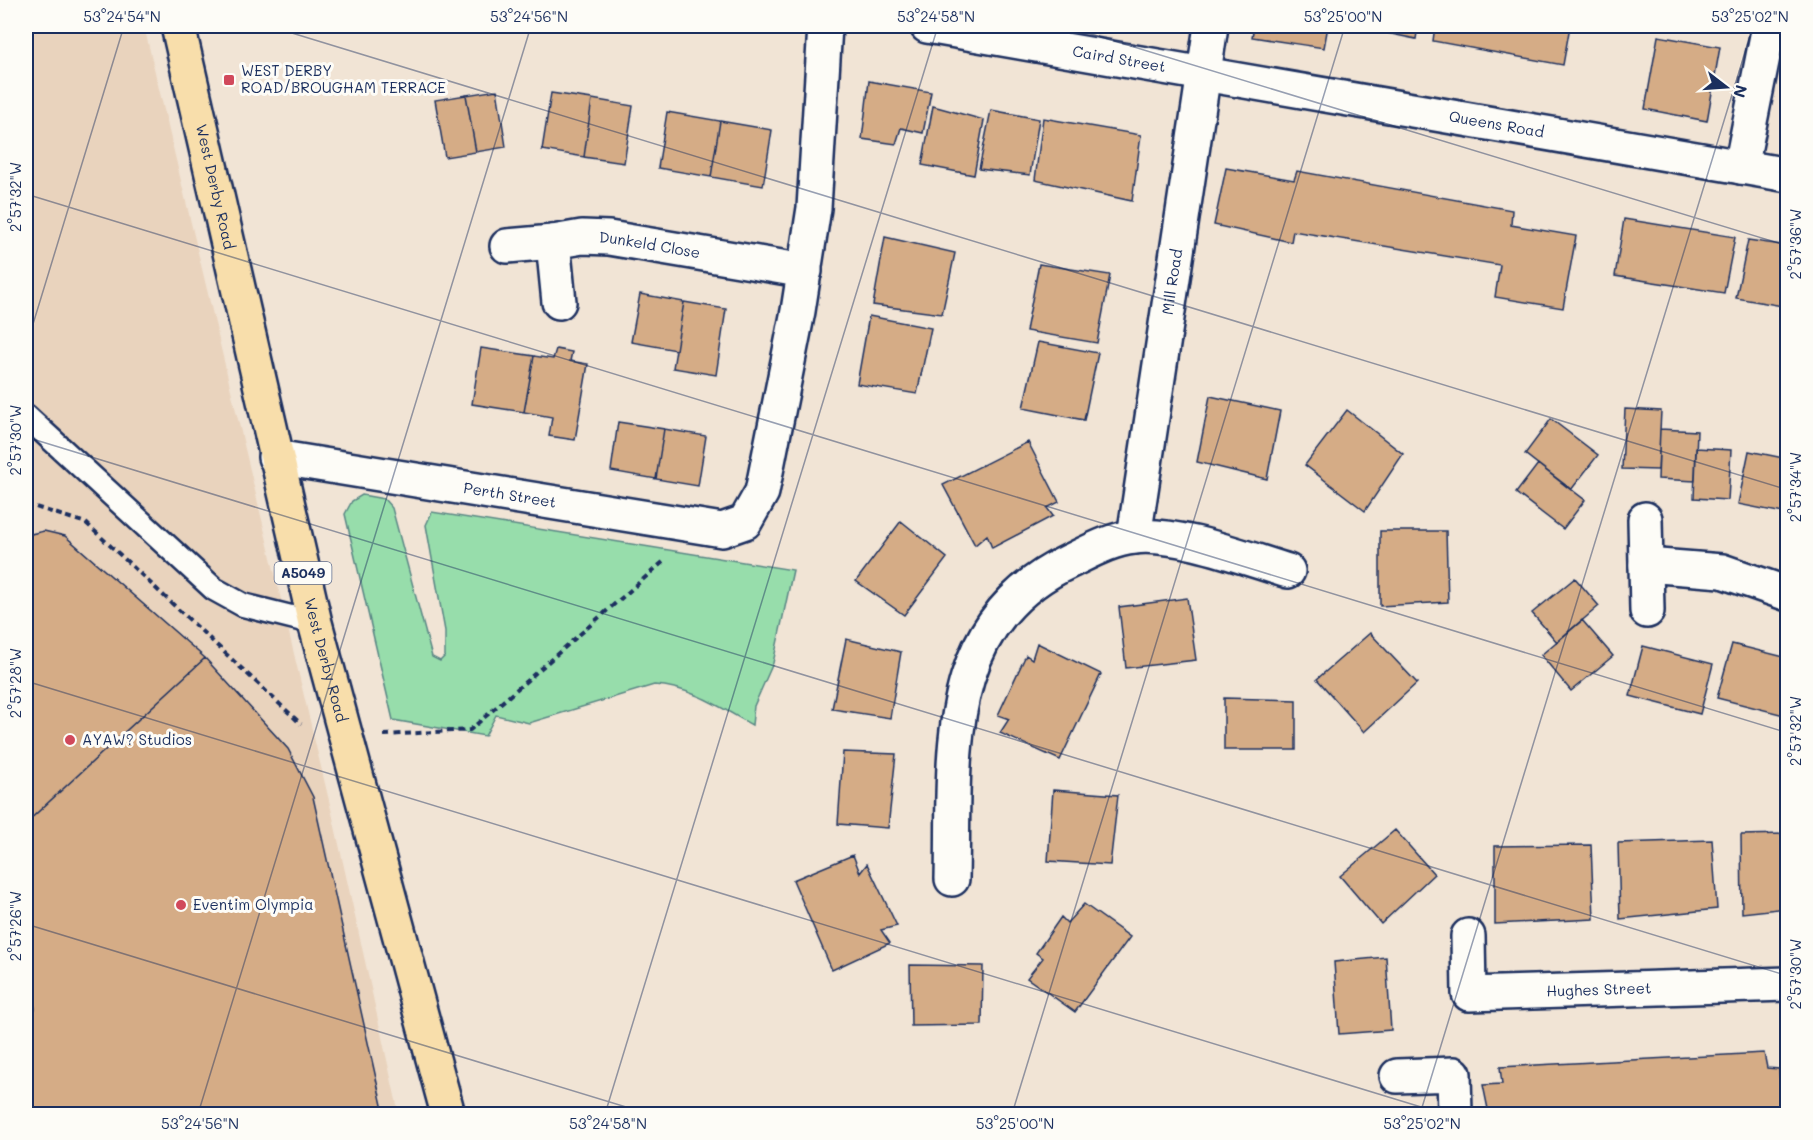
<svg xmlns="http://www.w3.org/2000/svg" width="1813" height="1140" viewBox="0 0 1813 1140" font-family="Mali,sans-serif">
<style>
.built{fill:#e9d3bd}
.green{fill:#97ddab;stroke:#598684;stroke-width:1.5}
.building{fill:#d5ac86;stroke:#1b2f5e;stroke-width:1.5}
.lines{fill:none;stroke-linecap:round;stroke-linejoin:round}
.service-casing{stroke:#1b2f5e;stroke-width:27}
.minor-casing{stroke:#1b2f5e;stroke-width:38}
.trunk-casing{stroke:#1b2f5e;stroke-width:38}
.path{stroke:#1b2f5e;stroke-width:4;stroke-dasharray:6 4.5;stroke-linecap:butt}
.service{stroke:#fdfcf7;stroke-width:22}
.minor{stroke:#fdfcf7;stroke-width:33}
.trunk{stroke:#f8deab;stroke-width:33}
.ticks{fill:none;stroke:#1b2f5e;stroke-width:1.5;stroke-opacity:0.45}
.poi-dot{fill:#d1495b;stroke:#fdfcf7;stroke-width:2}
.labels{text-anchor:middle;stroke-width:6;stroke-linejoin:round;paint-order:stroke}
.shield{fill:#fdfcf7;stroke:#5f6c8c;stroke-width:1.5}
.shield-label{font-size:14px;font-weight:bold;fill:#1b2f5e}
.street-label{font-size:15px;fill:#1b2f5e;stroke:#fdfcf7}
.poi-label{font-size:15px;fill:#1b2f5e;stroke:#fdfcf7;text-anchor:start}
.neatline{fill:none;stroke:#1b2f5e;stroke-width:2}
.ticks-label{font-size:15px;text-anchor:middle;fill:#1b2f5e}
</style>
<rect width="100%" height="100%" fill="#f1e4d5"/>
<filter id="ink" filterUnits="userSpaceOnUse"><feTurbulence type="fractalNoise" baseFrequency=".0167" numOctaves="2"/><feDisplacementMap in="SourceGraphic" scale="12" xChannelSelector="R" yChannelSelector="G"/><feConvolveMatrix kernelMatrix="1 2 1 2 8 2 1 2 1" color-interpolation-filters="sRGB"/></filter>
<g filter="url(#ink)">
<!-- built -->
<path class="built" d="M 26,26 L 144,26 L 332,813 L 399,1114 L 26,1114 Z"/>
<!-- green -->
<path class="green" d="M 362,495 L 384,499 L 392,508 L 432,657 L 440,661 L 445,656 L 445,631 L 426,525 L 432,512 L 793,570 L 773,663 L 754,706 L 752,725 C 720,707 691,687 654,685 L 529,723 L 496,715 L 485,736 L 393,720 L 345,514 L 352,501 Z"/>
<!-- building -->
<path class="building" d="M 1254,26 L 1328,26 L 1324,48 L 1252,37 Z
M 1368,26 L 1418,26 L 1416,39 L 1367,29 Z
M 1435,26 L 1570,26 L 1563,65 L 1433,41 Z
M 1658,36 L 1720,47 L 1707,121 L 1645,109 Z
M 869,81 L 931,92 L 923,133 L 901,128 L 896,144 L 862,139 Z
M 497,90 L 506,147 L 476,152 L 466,95 Z
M 551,93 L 592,99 L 584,157 L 542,150 Z
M 466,95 L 476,152 L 445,157 L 435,100 Z
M 592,99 L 633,106 L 624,163 L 584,157 Z
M 933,106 L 984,120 L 974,175 L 922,165 Z
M 991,110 L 1039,119 L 1030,175 L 979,169 Z
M 667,112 L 720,121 L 711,177 L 658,168 Z
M 1043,118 L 1141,135 L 1132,201 L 1035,180 Z
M 720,121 L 772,130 L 763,186 L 711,177 Z
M 1226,168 L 1294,180 L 1297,171 L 1512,210 L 1511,225 L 1576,236 L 1563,308 L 1495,297 L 1500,265 L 1293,231 L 1291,242 L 1214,225 Z
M 1624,219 L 1735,237 L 1724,293 L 1615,276 Z
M 885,237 L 955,253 L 942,314 L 873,305 Z
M 1748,240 L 1788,246 L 1788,307 L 1736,298 Z
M 1039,264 L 1110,275 L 1097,343 L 1026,331 Z
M 640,294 L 684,302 L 676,350 L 631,342 Z
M 684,302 L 726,309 L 716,375 L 673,368 Z
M 869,316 L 931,328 L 917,394 L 857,384 Z
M 1038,342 L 1098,353 L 1084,420 L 1023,408 Z
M 481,348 L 534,356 L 524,412 L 472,404 Z
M 556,349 L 572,352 L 570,361 L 588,364 L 575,440 L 549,436 L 552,417 L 524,412 L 534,356 L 553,359 Z
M 1210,396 L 1280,411 L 1267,479 L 1197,462 Z
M 1625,409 L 1661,411 L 1658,470 L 1622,469 Z
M 1347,410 L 1403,454 L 1365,511 L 1305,465 Z
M 1551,419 L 1598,455 L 1571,490 L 1525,454 Z
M 618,422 L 664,429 L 656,479 L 611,471 Z
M 664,429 L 706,436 L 698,486 L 656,479 Z
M 1660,429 L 1697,431 L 1695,481 L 1658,479 Z
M 1028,442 L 1059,502 L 1047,508 L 1053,516 L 992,548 L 987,535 L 975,545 L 943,485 Z
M 1696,448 L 1731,450 L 1728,500 L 1694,498 Z
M 1749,451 L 1788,459 L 1788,514 L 1738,504 Z
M 1538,464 L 1585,500 L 1563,529 L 1516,493 Z
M 901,521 L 947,558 L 904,615 L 856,581 Z
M 44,531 L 65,536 L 205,658 L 26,823 L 26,545 L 31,534 Z
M 1380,531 L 1446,531 L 1448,602 L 1380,606 Z
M 1575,578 L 1599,606 L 1557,642 L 1532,613 Z
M 1187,598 L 1196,660 L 1126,668 L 1119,607 Z
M 1582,620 L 1613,656 L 1571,691 L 1541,655 Z
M 1370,633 L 1417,683 L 1364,732 L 1317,679 Z
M 846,639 L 901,652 L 890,718 L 832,709 Z
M 1037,643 L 1101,674 L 1060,760 L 1000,733 L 1009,719 L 998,715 L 1026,655 L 1032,659 Z
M 1732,644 L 1788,658 L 1788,716 L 1717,698 Z
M 1643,646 L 1713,664 L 1700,714 L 1630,696 Z
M 205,658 L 288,749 L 313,797 L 384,1114 L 26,1114 L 26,1011 L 35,1009 L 31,987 L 26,989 L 26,823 Z
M 1224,698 L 1296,700 L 1296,750 L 1224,750 Z
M 843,752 L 896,754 L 888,828 L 838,824 Z
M 1053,790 L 1118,795 L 1110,865 L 1048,861 Z
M 1395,830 L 1434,874 L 1381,924 L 1340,876 Z
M 1788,834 L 1788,908 L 1742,913 L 1741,835 Z
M 1712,840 L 1717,909 L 1620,919 L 1618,843 Z
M 1591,845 L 1594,919 L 1495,924 L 1495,846 Z
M 853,855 L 860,873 L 867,864 L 897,926 L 881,930 L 890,943 L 832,970 L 793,880 Z
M 1084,904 L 1130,937 L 1075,1012 L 1027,978 L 1043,958 L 1036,953 L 1061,917 L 1067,923 Z
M 1386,957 L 1391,1030 L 1339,1034 L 1334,962 Z
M 910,965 L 983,966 L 982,1025 L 911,1026 Z
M 1764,1053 L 1767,1068 L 1779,1069 L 1782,1114 L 1489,1114 L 1483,1085 L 1502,1084 L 1500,1067 Z"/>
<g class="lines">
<!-- service casing -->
<g class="service-casing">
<path id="service" d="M 26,416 L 214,589 L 243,605 L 315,623"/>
</g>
<!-- minor casing -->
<g class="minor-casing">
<g id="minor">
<path id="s1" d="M 927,26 L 1788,175"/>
<path d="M 1741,167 L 1769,26"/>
<path d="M 507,246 L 553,242"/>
<path id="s2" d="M 559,302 L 553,242 L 582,237 L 609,238 L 805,271"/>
<path id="s3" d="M 275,457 L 722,530 L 745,522 L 762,492 L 798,311 L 814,208 L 825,26"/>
<path d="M 1645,519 L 1647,611"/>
<path id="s4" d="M 1134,537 L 1211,26"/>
<path d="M 1646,565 L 1722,571 L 1788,594"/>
<path d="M 952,879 C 955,756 938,623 1070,561 C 1089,552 1112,539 1134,537 C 1178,532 1245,558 1288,571"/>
<path id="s5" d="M 1468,936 L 1469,994 L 1788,984"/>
<path d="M 1397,1076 L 1454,1074 L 1455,1114"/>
</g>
</g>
<!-- trunk casing -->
<g class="trunk-casing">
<g id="trunk">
<path id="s6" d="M 178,26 L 315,623 L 448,1114"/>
</g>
</g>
<!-- path -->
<path class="path" d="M 26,504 L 86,523 L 301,724
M 384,735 L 470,730 L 664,561"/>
<!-- service -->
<use href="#service" class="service"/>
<!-- minor -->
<use href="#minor" class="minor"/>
<!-- trunk -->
<use href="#trunk" class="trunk"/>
</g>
</g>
<!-- ticks -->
<path class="ticks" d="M 269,26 L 1788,490M 1065,26 L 1788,246M 26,194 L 1788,733M 26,347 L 124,26M 26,437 L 1788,976M 26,681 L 1444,1114M 26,924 L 649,1114M 198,1114 L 531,26M 605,1114 L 938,26M 1012,1114 L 1345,26M 1420,1114 L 1753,26"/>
<!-- markers -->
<g class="poi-dot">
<rect x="223" y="74" width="12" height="12" rx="3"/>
<circle cx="70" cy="740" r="6"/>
<circle cx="181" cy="905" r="6"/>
</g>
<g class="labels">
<!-- shield labels -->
<rect class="shield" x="274.5" y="562" width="57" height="22" rx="4.5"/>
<g class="shield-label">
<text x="303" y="578">A5049</text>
</g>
<!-- street labels -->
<g class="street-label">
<text dy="5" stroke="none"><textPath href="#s1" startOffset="195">Caird Street</textPath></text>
<text dy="5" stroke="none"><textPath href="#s1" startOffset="578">Queens Road</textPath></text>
<text dy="5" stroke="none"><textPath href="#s6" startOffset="165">West Derby Road</textPath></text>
<text dy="5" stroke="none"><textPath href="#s2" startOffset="158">Dunkeld Close</textPath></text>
<text dy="5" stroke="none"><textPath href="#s4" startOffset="258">Mill Road</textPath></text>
<text dy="5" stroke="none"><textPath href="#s3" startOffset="238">Perth Street</textPath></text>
<text dy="5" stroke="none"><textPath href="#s6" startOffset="651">West Derby Road</textPath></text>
<text dy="5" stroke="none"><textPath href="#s5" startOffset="188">Hughes Street</textPath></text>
</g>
<!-- poi labels -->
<g class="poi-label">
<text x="241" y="76">WEST DERBY<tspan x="241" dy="17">ROAD/BROUGHAM TERRACE</tspan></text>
<text x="82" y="745">AYAW? Studios</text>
<text x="193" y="910">Eventim Olympia</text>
</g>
</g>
<!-- margin -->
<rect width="1813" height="1140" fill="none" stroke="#fdfcf7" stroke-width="66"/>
<!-- north arrow -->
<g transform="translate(1726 87) rotate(107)" stroke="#fdfcf7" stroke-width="4.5" paint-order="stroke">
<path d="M0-4.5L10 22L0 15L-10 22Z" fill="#1b2f5e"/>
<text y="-9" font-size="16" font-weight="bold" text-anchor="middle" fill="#1b2f5e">N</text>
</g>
<rect x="33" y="33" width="1747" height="1074" class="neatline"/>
<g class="ticks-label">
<text x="122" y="22">53°24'54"N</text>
<text x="529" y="22">53°24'56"N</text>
<text x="936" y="22">53°24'58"N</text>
<text x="1343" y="22">53°25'00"N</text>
<text x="1750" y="22">53°25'02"N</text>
<text transform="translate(16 197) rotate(-90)" y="5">2°57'32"W</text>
<text transform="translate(1796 244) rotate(-90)" y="5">2°57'36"W</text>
<text transform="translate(16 440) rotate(-90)" y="5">2°57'30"W</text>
<text transform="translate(1796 487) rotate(-90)" y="5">2°57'34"W</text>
<text transform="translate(16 683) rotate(-90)" y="5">2°57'28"W</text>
<text transform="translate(1796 731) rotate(-90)" y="5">2°57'32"W</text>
<text transform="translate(16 926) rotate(-90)" y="5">2°57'26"W</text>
<text transform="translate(1796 974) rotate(-90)" y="5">2°57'30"W</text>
<text x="200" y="1129">53°24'56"N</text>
<text x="608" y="1129">53°24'58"N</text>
<text x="1015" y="1129">53°25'00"N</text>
<text x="1422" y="1129">53°25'02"N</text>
</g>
</svg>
